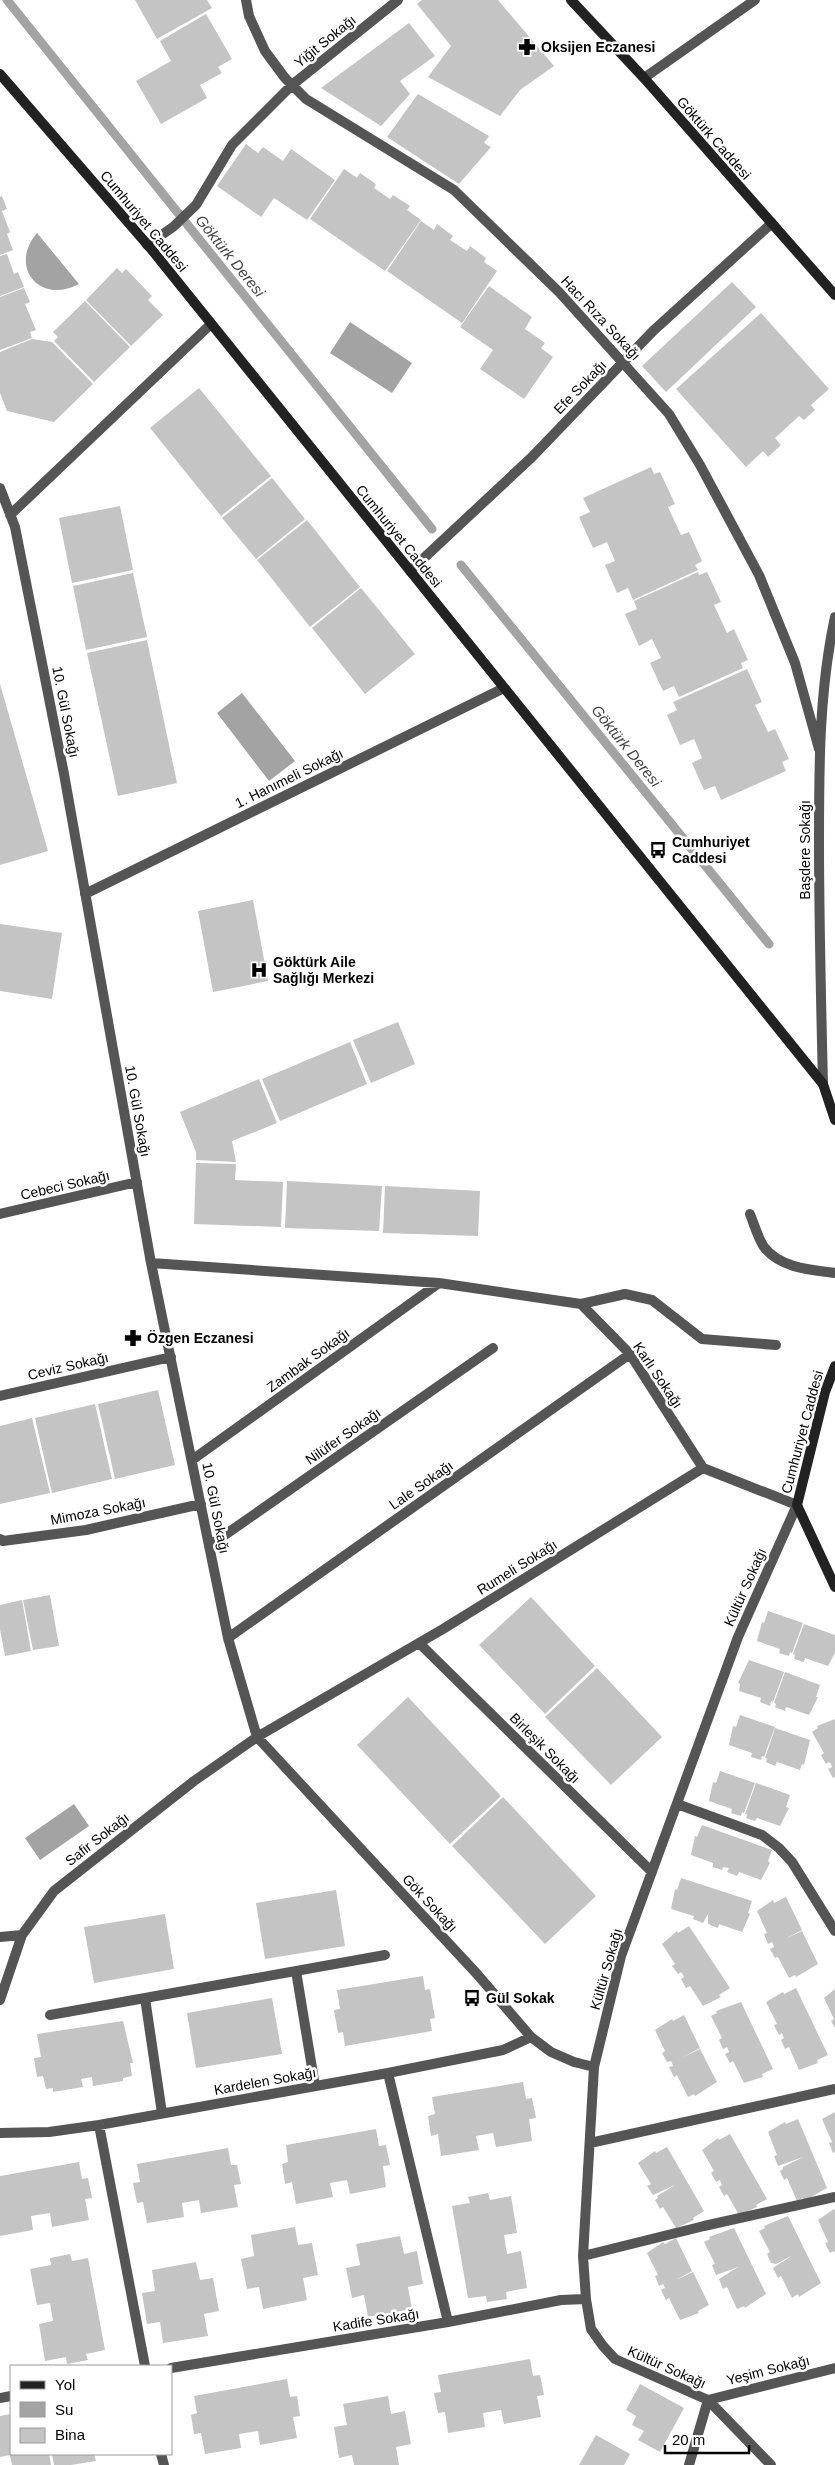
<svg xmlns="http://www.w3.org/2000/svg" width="835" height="2465" viewBox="0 0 835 2465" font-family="Arial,sans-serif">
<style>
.water{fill:#a3a3a3}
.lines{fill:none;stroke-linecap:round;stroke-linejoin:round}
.stream{stroke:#a3a3a3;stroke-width:9}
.building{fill:#c4c4c4}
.service{stroke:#555;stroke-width:10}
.minor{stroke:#555;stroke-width:10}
.secondary{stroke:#222;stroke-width:10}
.labels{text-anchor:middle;stroke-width:5;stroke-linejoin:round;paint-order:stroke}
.street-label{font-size:14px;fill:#000;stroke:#fff}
.poi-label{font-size:14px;font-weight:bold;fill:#000;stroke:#fff;text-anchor:start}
.water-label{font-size:15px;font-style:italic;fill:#444;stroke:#fff}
</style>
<rect width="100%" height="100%" fill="#fff"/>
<!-- water -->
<path class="water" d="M 37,233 L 79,284 C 40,305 8,267 37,233 Z
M 350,322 L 412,363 L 392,393 L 330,353 Z
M 242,693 L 295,761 L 269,781 L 217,713 Z
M 74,1804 L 89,1826 L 40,1860 L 25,1838 Z"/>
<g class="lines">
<!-- stream -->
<path class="stream" d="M 7,0 L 432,529
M 461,565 L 769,944"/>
</g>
<!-- building -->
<path class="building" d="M 135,0 L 207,0 L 212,8 L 157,39 Z
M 422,0 L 498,0 L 554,66 L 520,90 L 500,116 L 428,77 L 451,46 L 417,4 Z
M 206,14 L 232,59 L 218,67 L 222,73 L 200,85 L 207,98 L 161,124 L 136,81 L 171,61 L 160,41 Z
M 409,23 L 435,56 L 400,81 L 410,94 L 381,126 L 321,88 Z
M 418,94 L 489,136 L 484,143 L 491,147 L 459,184 L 387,137 Z
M 246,144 L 258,153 L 263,147 L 283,161 L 291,149 L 335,180 L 307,220 L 274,198 L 261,217 L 217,186 Z
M 344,169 L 357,178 L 360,173 L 376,184 L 374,188 L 390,199 L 393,195 L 410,206 L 407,210 L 421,220 L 385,271 L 310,219 Z
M 2,196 L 7,209 L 2,211 L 10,232 L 7,234 L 13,250 L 0,255 L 0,197 Z
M 421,221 L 434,230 L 437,224 L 453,236 L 450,240 L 467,251 L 470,246 L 486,258 L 484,262 L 497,271 L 462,323 L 387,271 Z
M 7,254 L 14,274 L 18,272 L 24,287 L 0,296 L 0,256 Z
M 117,268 L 122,273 L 126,269 L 152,296 L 148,300 L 163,315 L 131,346 L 86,300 Z
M 732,282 L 756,307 L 666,392 L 642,366 Z
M 489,286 L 532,317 L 525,329 L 545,343 L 541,348 L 553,357 L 524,399 L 480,369 L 493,350 L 460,327 Z
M 24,288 L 30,302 L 25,304 L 36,330 L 30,332 L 32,338 L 0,350 L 0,297 Z
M 85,301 L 130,347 L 94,382 L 54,341 L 58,337 L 53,332 Z
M 761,313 L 829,389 L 811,405 L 815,410 L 804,420 L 799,416 L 775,438 L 781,445 L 768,457 L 763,451 L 746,467 L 676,389 Z
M 32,339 L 52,342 L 93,384 L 54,422 L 7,411 L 0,393 L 0,352 Z
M 199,388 L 271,476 L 221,516 L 150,428 Z
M 651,467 L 654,474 L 660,472 L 675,504 L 668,507 L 681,535 L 689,532 L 702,561 L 695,565 L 698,570 L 633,600 L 628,588 L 617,593 L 605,565 L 615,561 L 607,542 L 593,548 L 579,517 L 590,512 L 583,498 Z
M 272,478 L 305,519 L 256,559 L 222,518 Z
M 120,506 L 133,570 L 72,583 L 59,518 Z
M 307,520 L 360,587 L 310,627 L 257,560 Z
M 698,572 L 699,575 L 707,572 L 721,602 L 714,605 L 727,633 L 734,629 L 748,660 L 741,663 L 743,668 L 679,697 L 674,686 L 663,691 L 650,663 L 661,658 L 652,639 L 639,646 L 625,614 L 637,609 L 634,601 Z
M 133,573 L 147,637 L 86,650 L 73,586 Z
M 361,588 L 415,654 L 365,694 L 312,628 Z
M 147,640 L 177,783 L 118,796 L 87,653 Z
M 747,669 L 762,702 L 755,705 L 768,732 L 775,729 L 789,759 L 782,762 L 786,771 L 721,800 L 715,786 L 704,790 L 692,763 L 702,758 L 694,739 L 680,745 L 667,715 L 677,710 L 673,702 Z
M 0,684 L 48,851 L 0,865 Z
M 253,900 L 268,981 L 213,992 L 198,911 Z
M 0,924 L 62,933 L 52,999 L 0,991 Z
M 398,1022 L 415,1064 L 371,1083 L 353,1040 Z
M 350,1042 L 367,1084 L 280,1121 L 262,1079 Z
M 259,1079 L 277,1123 L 232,1141 L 236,1162 L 196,1160 L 196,1152 L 180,1112 Z
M 196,1163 L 236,1164 L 235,1180 L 283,1182 L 281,1227 L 194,1224 Z
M 287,1181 L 382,1186 L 379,1231 L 285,1228 Z
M 385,1186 L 480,1191 L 478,1236 L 383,1233 Z
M 158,1390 L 175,1465 L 115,1479 L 98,1404 Z
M 95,1404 L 112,1479 L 52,1493 L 35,1418 Z
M 32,1418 L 50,1493 L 0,1504 L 0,1426 Z
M 50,1595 L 59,1646 L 33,1650 L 23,1600 Z
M 531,1597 L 595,1666 L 545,1714 L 479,1645 Z
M 22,1600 L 31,1651 L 5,1656 L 0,1629 L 0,1605 Z
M 768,1611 L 803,1623 L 792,1653 L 790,1652 L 789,1656 L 779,1653 L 780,1649 L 757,1641 L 762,1622 L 764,1623 Z
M 804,1624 L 835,1635 L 835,1653 L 828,1666 L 805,1658 L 804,1662 L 794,1659 L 795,1655 L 793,1654 Z
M 749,1660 L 784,1672 L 773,1702 L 771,1701 L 770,1706 L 760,1702 L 761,1698 L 739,1691 L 740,1684 L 738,1683 Z
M 597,1668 L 662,1737 L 611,1785 L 545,1717 Z
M 785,1672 L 820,1685 L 816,1697 L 818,1697 L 809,1715 L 786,1707 L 785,1711 L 775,1707 L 776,1704 L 774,1703 Z
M 408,1697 L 501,1796 L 450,1844 L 357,1745 Z
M 740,1715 L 775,1727 L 764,1757 L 762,1756 L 761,1760 L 751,1757 L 752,1753 L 729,1745 L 733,1726 L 736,1727 Z
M 835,1719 L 835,1777 L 833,1778 L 828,1769 L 832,1767 L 831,1764 L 829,1762 L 826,1764 L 821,1755 L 824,1753 L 812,1732 L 818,1728 L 817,1726 Z
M 775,1728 L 810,1740 L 804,1765 L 802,1764 L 800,1770 L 777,1762 L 775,1766 L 766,1762 L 767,1758 L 765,1758 Z
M 720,1771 L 755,1783 L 744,1813 L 742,1812 L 741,1816 L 731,1813 L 732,1809 L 709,1801 L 713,1782 L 716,1783 Z
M 756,1783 L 790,1795 L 786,1807 L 789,1808 L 780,1826 L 757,1818 L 755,1821 L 746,1818 L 747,1814 L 745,1814 Z
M 503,1797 L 596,1896 L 545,1944 L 452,1846 Z
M 702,1825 L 772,1850 L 768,1861 L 770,1863 L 761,1880 L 739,1872 L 737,1876 L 727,1872 L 729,1868 L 723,1867 L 722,1870 L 713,1867 L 713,1863 L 691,1855 L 695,1836 L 697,1837 Z
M 681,1878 L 752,1901 L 748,1913 L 750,1914 L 742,1932 L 719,1924 L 718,1928 L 708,1924 L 708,1914 L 703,1923 L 693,1919 L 694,1916 L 671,1909 L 675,1889 L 677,1890 Z
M 336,1890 L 345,1946 L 265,1959 L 256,1903 Z
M 786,1897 L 802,1930 L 785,1939 L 802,1931 L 818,1964 L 796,1977 L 795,1975 L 789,1978 L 778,1957 L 775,1958 L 770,1949 L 774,1947 L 772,1942 L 768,1944 L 764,1934 L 767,1933 L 757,1911 L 773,1900 L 774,1903 Z
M 165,1914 L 174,1969 L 94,1983 L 84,1927 Z
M 689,1926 L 730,1988 L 719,1995 L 721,1997 L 703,2006 L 690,1986 L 686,1988 L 681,1979 L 684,1977 L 683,1975 L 681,1972 L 678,1974 L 672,1966 L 675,1964 L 662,1944 L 677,1931 L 678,1933 Z
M 423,1976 L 425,1990 L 430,1989 L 435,2018 L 430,2019 L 432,2031 L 345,2046 L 343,2032 L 338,2033 L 334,2010 L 340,2009 L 337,1990 Z
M 796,1988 L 828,2055 L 817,2060 L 818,2063 L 799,2070 L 789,2047 L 785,2049 L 781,2040 L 784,2038 L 783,2036 L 782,2033 L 779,2035 L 774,2025 L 777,2024 L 766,2002 L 783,1992 L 784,1994 Z
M 835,1989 L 835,2028 L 831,2021 L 834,2019 L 824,1998 Z
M 272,1998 L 282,2054 L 196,2068 L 187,2013 Z
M 741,2002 L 773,2069 L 762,2074 L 763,2077 L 744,2083 L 733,2061 L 730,2063 L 725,2054 L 729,2052 L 727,2047 L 723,2049 L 719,2040 L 722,2038 L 711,2016 L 717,2013 L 716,2011 Z
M 684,2015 L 700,2048 L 681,2058 L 700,2049 L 717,2082 L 695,2096 L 694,2094 L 688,2097 L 677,2075 L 674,2077 L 669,2067 L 673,2066 L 672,2063 L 671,2061 L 667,2062 L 662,2053 L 665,2051 L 655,2030 L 672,2019 L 673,2021 Z
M 123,2021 L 133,2063 L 130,2063 L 132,2076 L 123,2078 L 123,2081 L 93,2086 L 92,2077 L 81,2079 L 83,2087 L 53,2092 L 53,2088 L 46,2089 L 43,2076 L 37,2077 L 34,2058 L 41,2057 L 37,2034 Z
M 523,2082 L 526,2099 L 532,2098 L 536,2118 L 529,2119 L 532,2141 L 496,2147 L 493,2133 L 476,2136 L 479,2150 L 441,2156 L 438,2134 L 431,2136 L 428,2116 L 435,2114 L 432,2097 Z
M 835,2112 L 835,2152 L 833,2153 L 829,2143 L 832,2142 L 822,2119 Z
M 798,2119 L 827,2188 L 804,2201 L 803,2198 L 797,2201 L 787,2178 L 784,2180 L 780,2171 L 783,2169 L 783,2167 L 803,2157 L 778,2166 L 774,2156 L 777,2155 L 768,2132 L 785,2122 L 786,2124 Z
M 376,2129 L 379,2146 L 386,2145 L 390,2165 L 383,2166 L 386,2187 L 350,2194 L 347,2180 L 330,2183 L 333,2197 L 296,2204 L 292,2182 L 285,2184 L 282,2164 L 288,2162 L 286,2145 Z
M 730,2134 L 767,2199 L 756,2205 L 757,2207 L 739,2215 L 727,2194 L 724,2196 L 719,2187 L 722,2185 L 721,2183 L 720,2180 L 716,2182 L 711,2173 L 714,2171 L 702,2150 L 718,2138 L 719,2140 Z
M 667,2147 L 704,2211 L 693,2218 L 694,2220 L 676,2228 L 663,2207 L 660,2209 L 655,2200 L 658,2198 L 657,2196 L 675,2185 L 653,2195 L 647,2186 L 651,2184 L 638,2163 L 655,2151 L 656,2153 Z
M 228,2148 L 231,2165 L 237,2165 L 241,2184 L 234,2185 L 238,2207 L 201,2213 L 199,2200 L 182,2203 L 184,2217 L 147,2223 L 143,2202 L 137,2203 L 133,2183 L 140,2182 L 137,2164 Z
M 79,2162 L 82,2179 L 88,2178 L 92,2198 L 85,2199 L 89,2220 L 52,2227 L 50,2213 L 31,2216 L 33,2230 L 0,2236 L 0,2176 Z
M 488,2193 L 490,2200 L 511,2196 L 517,2233 L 504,2235 L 507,2254 L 521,2251 L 527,2288 L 506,2292 L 507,2299 L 487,2302 L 486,2296 L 468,2298 L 452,2206 L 470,2203 L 468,2197 Z
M 834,2209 L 835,2210 L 835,2253 L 833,2251 L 830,2253 L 825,2243 L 828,2242 L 818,2220 Z
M 788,2216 L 821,2283 L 799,2297 L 798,2294 L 792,2298 L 781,2276 L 778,2278 L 773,2268 L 793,2255 L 776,2264 L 771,2263 L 767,2254 L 770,2252 L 759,2231 L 765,2228 L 764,2226 Z
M 295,2227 L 298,2245 L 312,2243 L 318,2275 L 303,2278 L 307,2300 L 263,2309 L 259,2287 L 247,2289 L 241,2259 L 254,2256 L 251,2235 Z
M 734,2228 L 766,2294 L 745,2308 L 744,2306 L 737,2309 L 727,2287 L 723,2289 L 719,2279 L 738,2267 L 716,2275 L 712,2265 L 715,2264 L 704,2242 L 710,2239 L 709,2237 Z
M 400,2236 L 404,2254 L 417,2251 L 423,2284 L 408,2287 L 412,2309 L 368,2317 L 364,2295 L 352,2298 L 346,2268 L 360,2265 L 356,2244 Z
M 676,2238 L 692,2271 L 676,2280 L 693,2272 L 709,2305 L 698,2311 L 699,2313 L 680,2320 L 669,2298 L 666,2300 L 661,2290 L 665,2288 L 663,2284 L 659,2286 L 655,2276 L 658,2275 L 647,2253 L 663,2242 L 665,2244 Z
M 70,2254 L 72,2261 L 88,2258 L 105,2350 L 86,2354 L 88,2360 L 67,2364 L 66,2357 L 45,2361 L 39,2324 L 53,2321 L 50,2303 L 37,2305 L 30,2269 L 51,2265 L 50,2258 Z
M 196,2262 L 200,2280 L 213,2278 L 219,2311 L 204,2314 L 208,2336 L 163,2343 L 160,2322 L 147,2324 L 142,2293 L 155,2291 L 152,2270 Z
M 530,2359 L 533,2376 L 540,2375 L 544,2395 L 537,2396 L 541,2417 L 504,2424 L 501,2410 L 483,2413 L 485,2427 L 448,2433 L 445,2412 L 438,2413 L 434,2393 L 441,2392 L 438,2375 Z
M 287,2379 L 290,2397 L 297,2396 L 300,2416 L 293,2417 L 297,2438 L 260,2445 L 258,2431 L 239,2434 L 241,2448 L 205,2454 L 201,2433 L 194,2434 L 191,2415 L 197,2413 L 194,2396 Z
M 640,2384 L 684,2408 L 660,2452 L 638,2440 L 644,2431 L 632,2425 L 636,2416 L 626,2410 Z
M 388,2396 L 391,2414 L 405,2411 L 411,2444 L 396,2447 L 399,2465 L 354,2465 L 352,2455 L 339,2458 L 334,2427 L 347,2425 L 343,2404 Z
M 11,2414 L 11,2454 L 49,2454 L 51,2465 L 12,2465 L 10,2455 L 0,2457 L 0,2416 Z
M 596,2435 L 630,2454 L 624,2465 L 579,2465 Z
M 52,2454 L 94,2454 L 96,2461 L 71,2465 L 54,2465 Z"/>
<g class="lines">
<!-- service -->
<path class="service" d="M 750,1214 C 754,1224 758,1238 764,1247 C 780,1268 811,1270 835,1273
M 581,1304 L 625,1294 L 652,1300 L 702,1339 L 776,1345
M 296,1971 L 315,2086
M 145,1998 L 162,2113
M 50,2015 L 385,1955
M 689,2465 L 708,2400"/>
<!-- minor -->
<path class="minor" d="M 246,0 L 249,16 L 265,51 L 285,78 L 306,99 L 454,190 L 559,292 L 669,414 L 700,465 L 759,575 L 795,663 L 819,749
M 644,78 L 755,0
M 147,245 L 173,227 L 196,205 L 232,145 L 292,85 L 398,0
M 0,488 L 15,527 L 64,774 L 151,1263 L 228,1638 L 257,1737 L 477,1974 L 531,2037 L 551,2052 L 574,2062 L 594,2067
M 10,515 L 211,324
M 410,571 L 532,457 L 653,331 L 772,223
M 85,894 L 504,688
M 823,1084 C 821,1003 819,922 819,841 C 819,766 819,691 835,617
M 0,1214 L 137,1182
M 151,1263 L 439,1283 L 581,1304 L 630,1354 L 703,1468
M 0,1396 L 171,1357
M 192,1460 L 439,1283
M 0,1539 L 3,1541 L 86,1530 L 201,1504
M 209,1546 L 493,1348
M 228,1638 L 630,1354
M 419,1643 L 652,1872
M 677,1804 L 762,1835 L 779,1848 L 792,1862 L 835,1931
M 0,1937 L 22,1935
M 0,2000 L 22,1935 L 54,1891 L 194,1781 L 257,1737 L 443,1629 L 703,1468 L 797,1505 L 738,1637 L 621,1956 L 594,2067 L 583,2256 L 586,2299 L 591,2329 L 603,2346 L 615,2359 L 708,2400 L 771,2465
M 388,2073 L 448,2322
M 99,2125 L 145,2366
M 0,2133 L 49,2132 L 99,2125 L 388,2073 L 503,2050 L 531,2037
M 590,2143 L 835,2089
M 583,2256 L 704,2226 L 835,2197
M 171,2368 L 448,2322 L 561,2300 L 586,2299
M 0,2398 L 11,2396
M 708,2400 L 835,2368
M 161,2454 L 164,2465"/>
<!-- secondary -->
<path class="secondary" d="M 571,0 L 644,78 L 835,295
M 0,74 L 152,250 L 823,1084 L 835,1120
M 835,1366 L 825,1392 L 797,1505 L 835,1587"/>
</g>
<!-- icons -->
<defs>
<g id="pharmacy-bare" transform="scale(1.35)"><path d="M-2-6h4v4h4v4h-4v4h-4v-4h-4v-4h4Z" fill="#000" stroke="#fff" stroke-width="2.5" paint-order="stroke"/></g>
<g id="bus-bare" transform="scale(1.35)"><path d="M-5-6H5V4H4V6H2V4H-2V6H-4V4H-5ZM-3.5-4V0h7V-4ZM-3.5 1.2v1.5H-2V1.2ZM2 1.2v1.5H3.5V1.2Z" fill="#000" stroke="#fff" stroke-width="2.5" paint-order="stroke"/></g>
<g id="hospital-bare" transform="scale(1.35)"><path d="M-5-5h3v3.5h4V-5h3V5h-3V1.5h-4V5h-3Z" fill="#000" stroke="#fff" stroke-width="2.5" paint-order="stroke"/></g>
</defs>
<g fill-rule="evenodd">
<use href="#pharmacy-bare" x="527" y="47"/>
<use href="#bus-bare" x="658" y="850"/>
<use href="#hospital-bare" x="259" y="970"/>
<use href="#pharmacy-bare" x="133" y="1338"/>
<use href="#bus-bare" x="472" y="1998"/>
</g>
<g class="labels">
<!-- street labels -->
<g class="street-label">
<text transform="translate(325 41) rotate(-39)" y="5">Yiğit Sokağı</text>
<text transform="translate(714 138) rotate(49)" y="5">Göktürk Caddesi</text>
<text transform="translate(144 221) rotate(50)" y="5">Cumhuriyet Caddesi</text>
<text transform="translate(601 318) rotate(47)" y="5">Hacı Rıza Sokağı</text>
<text transform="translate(580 387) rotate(-46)" y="5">Efe Sokağı</text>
<text transform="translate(399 536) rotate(51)" y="5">Cumhuriyet Caddesi</text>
<text transform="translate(66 712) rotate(79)" y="5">10. Gül Sokağı</text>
<text transform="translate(289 778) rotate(-26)" y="5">1. Hanımeli Sokağı</text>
<text transform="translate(805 850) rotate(-90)" y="5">Başdere Sokağı</text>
<text transform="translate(138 1111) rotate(80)" y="5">10. Gül Sokağı</text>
<text transform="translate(65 1185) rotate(-13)" y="5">Cebeci Sokağı</text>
<text transform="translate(308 1360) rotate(-36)" y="5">Zambak Sokağı</text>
<text transform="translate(68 1366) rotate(-13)" y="5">Ceviz Sokağı</text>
<text transform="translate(658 1375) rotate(56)" y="5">Karlı Sokağı</text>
<text transform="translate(802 1432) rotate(-75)" y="5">Cumhuriyet Caddesi</text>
<text transform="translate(343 1436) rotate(-35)" y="5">Nilüfer Sokağı</text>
<text transform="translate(421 1485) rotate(-35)" y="5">Lale Sokağı</text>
<text transform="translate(216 1508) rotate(79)" y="5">10. Gül Sokağı</text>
<text transform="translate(98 1511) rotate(-11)" y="5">Mimoza Sokağı</text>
<text transform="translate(517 1567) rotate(-32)" y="5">Rumeli Sokağı</text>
<text transform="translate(745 1587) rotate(-66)" y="5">Kültür Sokağı</text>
<text transform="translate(545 1748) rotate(45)" y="5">Birleşik Sokağı</text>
<text transform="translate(97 1839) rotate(-38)" y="5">Safir Sokağı</text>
<text transform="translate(430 1903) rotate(47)" y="5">Gök Sokağı</text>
<text transform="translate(606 1969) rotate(-74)" y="5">Kültür Sokağı</text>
<text transform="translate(265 2081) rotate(-10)" y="5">Kardelen Sokağı</text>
<text transform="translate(376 2320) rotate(-9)" y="5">Kadife Sokağı</text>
<text transform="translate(667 2367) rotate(24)" y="5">Kültür Sokağı</text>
<text transform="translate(768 2370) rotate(-14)" y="5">Yeşim Sokağı</text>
</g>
<!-- poi labels -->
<g class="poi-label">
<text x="541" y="52">Oksijen Eczanesi</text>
<text x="672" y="847">Cumhuriyet<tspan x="672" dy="16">Caddesi</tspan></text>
<text x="273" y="967">Göktürk Aile<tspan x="273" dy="16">Sağlığı Merkezi</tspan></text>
<text x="147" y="1343">Özgen Eczanesi</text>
<text x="486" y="2003">Gül Sokak</text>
</g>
<!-- water labels -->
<g class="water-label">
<text transform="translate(230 256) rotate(51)" y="5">Göktürk Deresi</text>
<text transform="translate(626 746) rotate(51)" y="5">Göktürk Deresi</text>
</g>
</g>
<!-- legend -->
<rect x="10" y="2365" width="162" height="90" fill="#ffffff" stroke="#999999"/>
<rect x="20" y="2381" width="25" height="8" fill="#222222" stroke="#999999"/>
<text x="55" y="2390" font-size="15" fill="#000000">Yol</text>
<rect x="20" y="2402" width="25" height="15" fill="#a3a3a3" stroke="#999999"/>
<text x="55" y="2415" font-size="15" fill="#000000">Su</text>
<rect x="20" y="2428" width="25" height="15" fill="#c4c4c4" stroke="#999999"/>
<text x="55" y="2440" font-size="15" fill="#000000">Bina</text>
<!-- scale -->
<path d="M665 2445v8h84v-8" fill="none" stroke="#000000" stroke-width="2.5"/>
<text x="672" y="2445" font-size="15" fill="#000000" stroke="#ffffff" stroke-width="4" paint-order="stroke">20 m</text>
</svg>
